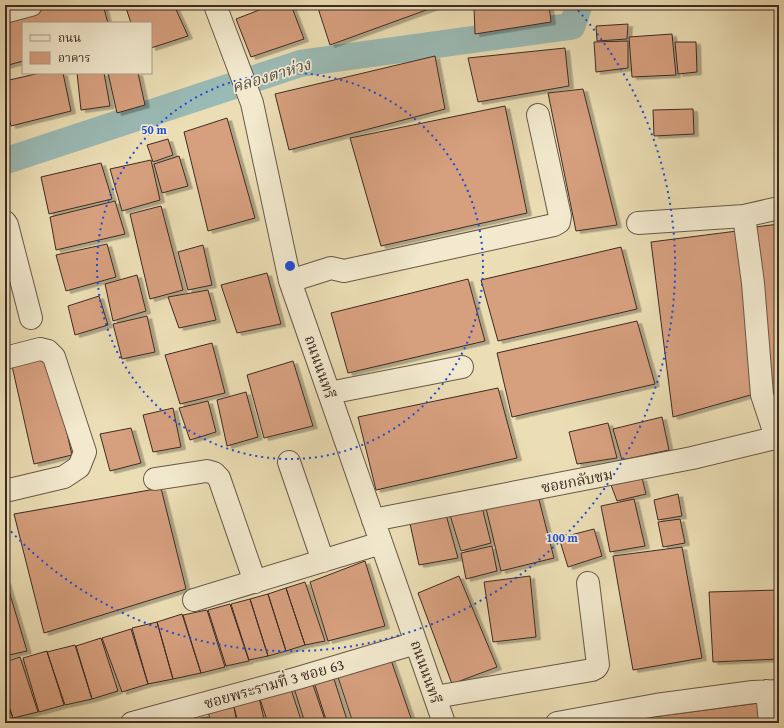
<svg xmlns="http://www.w3.org/2000/svg" width="784" height="728" viewBox="0 0 784 728" font-family="'Gentium Book Plus','Noto Serif Thai',serif">
<style>
.lines{fill:none;stroke-linecap:round;stroke-linejoin:round}
.canal{stroke:#9abab5;stroke-width:27}
.building{fill:#d69f7e;stroke:#3d2b23;filter:url(#shadow)}
.minor-casing{stroke:#685847;stroke-width:24}
.minor{stroke:#f2e9ce;stroke-width:22}
.ring{fill:none;stroke:#1d4ed8;stroke-width:2;stroke-dasharray:2 4}
.labels{text-anchor:middle;stroke-width:3.5;stroke-linejoin:round;paint-order:stroke}
.street-label{font-size:15px;fill:#3d2b23;stroke:#f2e9ce}
.water-label{font-size:16px;font-style:italic;fill:#544f48;stroke:#f2e9ce}
.centre{fill:#1d4ed8;stroke:#f2e9ce;stroke-width:2}
.ring-label{font-size:12px;text-anchor:middle;font-weight:bold;fill:#1d4ed8;stroke:#f2e9ce;stroke-width:3.5;stroke-linejoin:round;paint-order:stroke}
</style>
<defs>
<filter id="shadow"><feDropShadow dx="4.5" dy="2.5" stdDeviation="0" flood-color="#0004"/></filter>
</defs>
<rect width="100%" height="100%" fill="#ebddb4"/>
<filter id="stains"><feTurbulence type="fractalNoise" baseFrequency=".005" numOctaves="4"/><feColorMatrix values="0 0 0 0 .2 0 0 0 0 .09 0 0 0 0 .02 0 0 0 .5 -.17"/></filter>
<radialGradient id="worn" r=".72"><stop offset=".6" stop-color="#630" stop-opacity="0"/><stop offset="1" stop-color="#630" stop-opacity=".3"/></radialGradient>
<g class="lines">
<!-- canal -->
<path class="canal" d="M 5,161 L 302,63 L 572,26 L 579,5"/>
</g>
<!-- building -->
<path class="building" d="M 5,5 L 103,5 L 108,23 L 23,23 L 23,61 L 5,66 Z
M 125,5 L 174,5 L 188,36 L 151,48 L 151,23 L 131,23 Z
M 272,5 L 291,5 L 304,39 L 251,57 L 236,19 Z
M 317,5 L 440,5 L 330,45 Z
M 489,5 L 549,5 L 551,22 L 475,34 L 474,7 Z
M 628,24 L 627,39 L 597,41 L 596,26 Z
M 672,34 L 676,75 L 632,77 L 629,37 Z
M 628,41 L 628,68 L 596,72 L 594,42 Z
M 675,42 L 696,42 L 697,72 L 678,74 Z
M 565,48 L 569,86 L 478,102 L 468,58 Z
M 435,56 L 445,109 L 289,150 L 275,94 Z
M 40,73 L 63,73 L 71,111 L 11,126 L 5,102 L 5,81 Z
M 77,73 L 104,73 L 110,106 L 81,110 Z
M 108,73 L 138,73 L 145,105 L 117,113 Z
M 583,89 L 617,225 L 576,231 L 548,93 Z
M 505,106 L 527,213 L 381,246 L 350,138 Z
M 693,109 L 694,134 L 654,136 L 653,110 Z
M 227,118 L 255,218 L 208,231 L 184,132 Z
M 168,139 L 173,155 L 153,162 L 147,145 Z
M 179,156 L 188,186 L 162,193 L 154,164 Z
M 151,160 L 160,200 L 122,211 L 110,169 Z
M 101,163 L 112,199 L 49,214 L 41,177 Z
M 115,201 L 125,234 L 56,250 L 50,217 Z
M 161,206 L 183,290 L 150,299 L 130,214 Z
M 779,224 L 779,407 L 774,407 L 755,227 Z
M 737,231 L 754,394 L 673,417 L 651,242 Z
M 107,244 L 116,277 L 66,291 L 56,255 Z
M 203,245 L 212,285 L 188,290 L 178,252 Z
M 621,247 L 637,309 L 498,341 L 481,280 Z
M 267,273 L 281,324 L 237,333 L 221,285 Z
M 137,275 L 146,311 L 113,321 L 105,284 Z
M 468,279 L 485,341 L 348,373 L 331,313 Z
M 208,290 L 216,320 L 179,328 L 168,297 Z
M 99,296 L 108,325 L 75,335 L 68,306 Z
M 147,316 L 155,352 L 122,359 L 113,324 Z
M 637,321 L 655,384 L 512,417 L 497,353 Z
M 212,343 L 225,393 L 180,404 L 165,355 Z
M 48,351 L 72,455 L 34,464 L 10,357 Z
M 293,361 L 313,426 L 264,438 L 247,375 Z
M 498,388 L 517,458 L 376,490 L 358,417 Z
M 246,392 L 258,437 L 227,446 L 217,400 Z
M 208,401 L 216,432 L 190,440 L 179,408 Z
M 173,408 L 181,447 L 153,452 L 143,415 Z
M 662,417 L 669,450 L 622,460 L 613,429 Z
M 608,423 L 617,458 L 577,464 L 569,432 Z
M 131,428 L 141,463 L 110,471 L 100,434 Z
M 642,478 L 646,494 L 617,501 L 611,485 Z
M 161,488 L 186,589 L 44,633 L 14,514 Z
M 678,494 L 682,516 L 658,520 L 654,500 Z
M 538,496 L 554,558 L 501,571 L 486,508 Z
M 634,499 L 645,546 L 610,552 L 601,506 Z
M 482,507 L 491,543 L 461,551 L 450,515 Z
M 445,511 L 458,558 L 419,565 L 409,519 Z
M 680,519 L 685,543 L 663,547 L 658,522 Z
M 594,529 L 602,556 L 568,567 L 559,538 Z
M 492,546 L 497,571 L 466,579 L 461,553 Z
M 682,547 L 702,658 L 633,670 L 613,556 Z
M 365,561 L 385,626 L 328,641 L 310,582 Z
M 459,576 L 497,667 L 452,684 L 418,593 Z
M 530,576 L 536,637 L 493,642 L 484,582 Z
M 5,581 L 6,581 L 27,651 L 5,656 Z
M 305,582 L 325,641 L 305,645 L 286,588 Z
M 286,588 L 305,645 L 286,651 L 268,594 Z
M 779,590 L 779,659 L 713,662 L 709,592 Z
M 268,594 L 286,651 L 268,656 L 250,599 Z
M 250,599 L 268,656 L 249,660 L 231,604 Z
M 230,604 L 249,661 L 226,666 L 208,610 Z
M 207,610 L 225,667 L 201,673 L 183,615 Z
M 182,614 L 201,673 L 173,679 L 157,622 Z
M 157,622 L 173,679 L 148,684 L 132,628 Z
M 131,629 L 148,684 L 122,692 L 102,638 Z
M 101,638 L 118,691 L 92,699 L 76,646 Z
M 75,645 L 92,699 L 65,705 L 47,652 Z
M 47,651 L 64,705 L 39,712 L 23,658 Z
M 20,657 L 38,712 L 13,718 L 5,695 L 5,662 Z
M 390,657 L 412,721 L 405,723 L 353,723 L 336,671 Z
M 333,676 L 348,723 L 327,723 L 314,682 Z
M 312,682 L 326,723 L 305,723 L 294,688 Z
M 290,686 L 302,723 L 268,723 L 259,696 Z
M 5,696 L 13,718 L 5,720 Z
M 259,698 L 265,723 L 238,723 L 233,703 Z
M 759,703 L 762,723 L 606,723 Z
M 234,707 L 237,723 L 211,723 L 208,712 Z
M 208,717 L 210,723 L 183,723 L 183,721 Z"/>
<g class="lines">
<!-- minor casing -->
<g class="minor-casing">
<path id="minor" d="M 215,5 L 252,103 L 290,281 L 444,723
M 5,12 L 31,5
M 5,222 L 7,225 L 31,318
M 638,223 L 744,216
M 290,281 L 331,268 L 344,271 L 554,225 L 559,222 L 560,216 L 538,115
M 5,358 L 40,349 L 48,351 L 54,357 L 85,452 L 79,467 L 64,477 L 5,491
M 329,393 L 462,367
M 776,437 L 762,395 L 753,283 L 744,216 L 779,208
M 289,462 L 323,561
M 155,479 L 207,471 L 214,473 L 219,478 L 255,582
M 373,520 L 692,458 L 779,437
M 194,600 L 381,543
M 767,691 L 770,723
M 435,697 L 592,670 L 596,668 L 598,665 L 588,583
M 132,723 L 298,678 L 416,643
M 557,723 L 656,705 L 753,692 L 779,691"/>
</g>
<!-- minor -->
<use href="#minor" class="minor"/>
</g>
<!-- distance rings -->
<g class="ring">
<circle cx="290" cy="266" r="193"/>
<path d="M574 6A385 385 0 1 1 6 526"/>
</g>
<g class="labels">
<!-- street labels -->
<g class="street-label">
<text transform="translate(320 367) rotate(71)" y="5">ถนนนนทรี</text>
<text transform="translate(577 481) rotate(-11)" y="5">ซอยกลับชม</text>
<text transform="translate(426 672) rotate(71)" y="5">ถนนนนทรี</text>
<text transform="translate(274 684) rotate(-16)" y="5">ซอยพระรามที่ 3 ซอย 63</text>
</g>
<!-- water labels -->
<g class="water-label">
<text transform="translate(271 75) rotate(-17)" y="6">คลองตาห่วง</text>
</g>
</g>
<circle cx="290" cy="266" r="6" class="centre"/>
<g class="ring-label">
<text x="154" y="134">50 m</text>
<text x="562" y="542">100 m</text>
</g>
<!-- margin -->
<rect width="784" height="728" fill="none" stroke="#ebddb4" stroke-width="20"/>
<rect x="6" y="6" width="772" height="716" fill="none" stroke="#3d2b23" stroke-width="2"/>
<rect x="10" y="10" width="764" height="708" fill="none" stroke="#3d2b23"/>
<!-- legend -->
<rect x="22" y="22" width="130" height="52" fill="#f2e9ce" stroke="#aa9d8a"/>
<rect x="30" y="35" width="20" height="6" fill="#f2e9ce" stroke="#aa9d8a"/>
<text x="58" y="42" font-size="12" fill="#3d2b23">ถนน</text>
<rect x="30" y="52" width="20" height="12" fill="#d69f7e" stroke="#aa9d8a"/>
<text x="58" y="62" font-size="12" fill="#3d2b23">อาคาร</text>
<rect width="100%" height="100%" filter="url(#stains)"/>
<rect width="100%" height="100%" fill="url(#worn)"/>
</svg>
